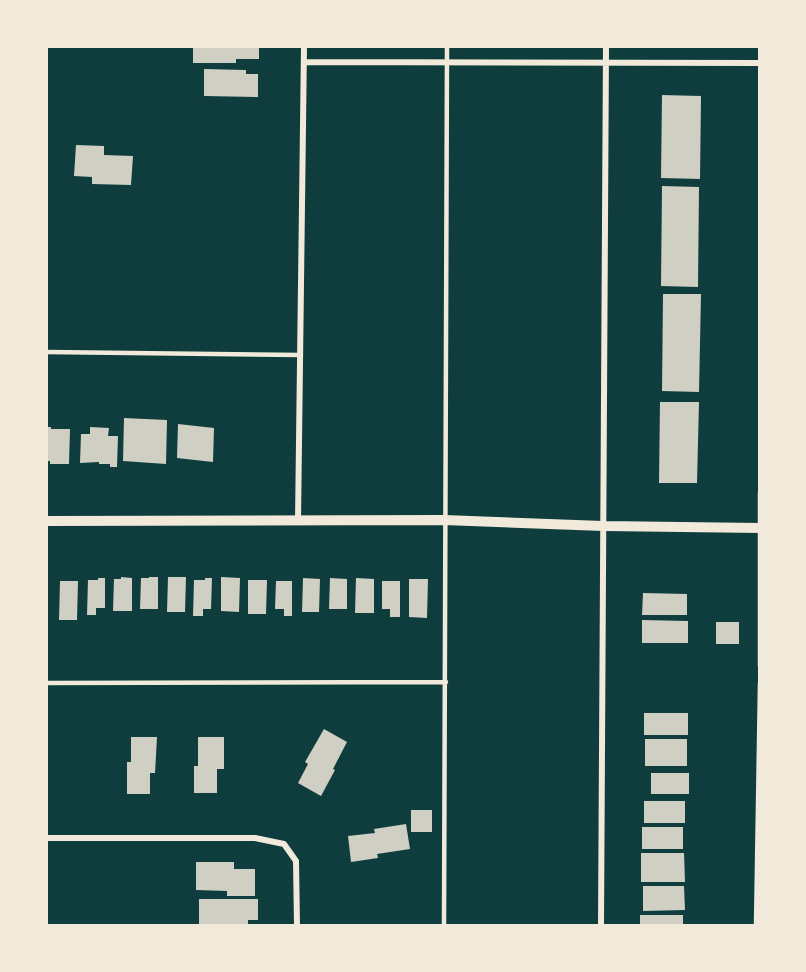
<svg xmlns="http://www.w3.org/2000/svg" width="806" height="972" viewBox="0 0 806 972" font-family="'Crimson Pro',serif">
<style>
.building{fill:#cfcfc3}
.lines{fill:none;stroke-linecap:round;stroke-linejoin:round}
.service{stroke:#f1e9da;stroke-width:4.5}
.minor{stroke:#f1e9da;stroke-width:6}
.tertiary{stroke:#f1e9da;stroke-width:10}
</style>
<rect width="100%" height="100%" fill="#0f3d3e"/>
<!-- building -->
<path class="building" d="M 193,46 L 259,46 L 259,59 L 236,59 L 236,63 L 193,63 Z
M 204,69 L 246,70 L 246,74 L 258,74 L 258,97 L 204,96 Z
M 662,95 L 701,96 L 700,179 L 661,178 Z
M 76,145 L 104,146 L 104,155 L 133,156 L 131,185 L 92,184 L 92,177 L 74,176 Z
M 662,186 L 699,187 L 698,287 L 661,286 Z
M 663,294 L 701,294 L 699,392 L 662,391 Z
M 660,402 L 699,402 L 697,483 L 659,483 Z
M 124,418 L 167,420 L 166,464 L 123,461 Z
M 178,424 L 214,428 L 213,462 L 177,458 Z
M 46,427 L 51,427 L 51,429 L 70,429 L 69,464 L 50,464 L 50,461 L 46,461 Z
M 90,427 L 109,428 L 108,436 L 118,436 L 117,467 L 110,467 L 110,464 L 99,464 L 99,462 L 80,463 L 81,434 L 90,434 Z
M 121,577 L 132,578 L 132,611 L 113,611 L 114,579 L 121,579 Z
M 149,577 L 158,577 L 158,609 L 140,609 L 141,578 L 149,578 Z
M 168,577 L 186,577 L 185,612 L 167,612 Z
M 221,577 L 240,578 L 239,612 L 221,611 Z
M 98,578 L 105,578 L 105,608 L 96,608 L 96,615 L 87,615 L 88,580 L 98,580 Z
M 205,578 L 212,578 L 211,609 L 203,609 L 203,616 L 193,616 L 194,580 L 205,580 Z
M 303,578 L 320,579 L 319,612 L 302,612 Z
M 330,578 L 347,579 L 347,609 L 329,609 Z
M 356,578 L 374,579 L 374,613 L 355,613 Z
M 409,579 L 428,579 L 427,618 L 409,617 Z
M 248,580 L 267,580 L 266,614 L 248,614 Z
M 60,581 L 78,581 L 77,620 L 59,620 Z
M 276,581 L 292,581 L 292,616 L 284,616 L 284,609 L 275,609 Z
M 382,581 L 400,581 L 400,617 L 390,617 L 390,609 L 382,609 Z
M 643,593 L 687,594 L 687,615 L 642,615 Z
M 642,620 L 688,621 L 688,643 L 642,643 Z
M 716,622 L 739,622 L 739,644 L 716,644 Z
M 644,713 L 688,713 L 688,735 L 644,735 Z
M 324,729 L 347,742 L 333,769 L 335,770 L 321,796 L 298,783 L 308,764 L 305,762 Z
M 131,737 L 157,737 L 155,773 L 150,773 L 150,794 L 127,794 L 127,762 L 131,762 Z
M 198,737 L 224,737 L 224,769 L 217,769 L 217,793 L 194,793 L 194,766 L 198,766 Z
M 645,739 L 687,739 L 687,766 L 645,766 Z
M 651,773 L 689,773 L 689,794 L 651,794 Z
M 644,801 L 685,801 L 685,823 L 644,823 Z
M 411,810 L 432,810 L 432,832 L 411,832 Z
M 406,824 L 410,849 L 377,854 L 378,858 L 351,862 L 348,836 L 375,833 L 374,829 Z
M 642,827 L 683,827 L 683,849 L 642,849 Z
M 641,853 L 684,853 L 685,882 L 641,882 Z
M 196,862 L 234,862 L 234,869 L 255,869 L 255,896 L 227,896 L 227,891 L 196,890 Z
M 643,886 L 684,886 L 685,910 L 643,911 Z
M 199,899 L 258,899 L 258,920 L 248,920 L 248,926 L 199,926 Z
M 640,915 L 683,915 L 683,926 L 640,926 Z"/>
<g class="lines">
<!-- service -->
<path class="service" d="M 46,352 L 301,355
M 760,493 L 760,666
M 46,683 L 446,682
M 444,926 L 447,46
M 756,926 L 760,683"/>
<!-- minor -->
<path class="minor" d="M 304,62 L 760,63
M 298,521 L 304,46
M 46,838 L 255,838 L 284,844 L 296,861 L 297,926
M 601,926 L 606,46"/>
<!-- tertiary -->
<path class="tertiary" d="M 46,521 L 444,520 L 603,526 L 760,528"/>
</g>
<!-- border -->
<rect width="806" height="972" fill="none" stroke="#f1e9da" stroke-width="96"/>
</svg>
